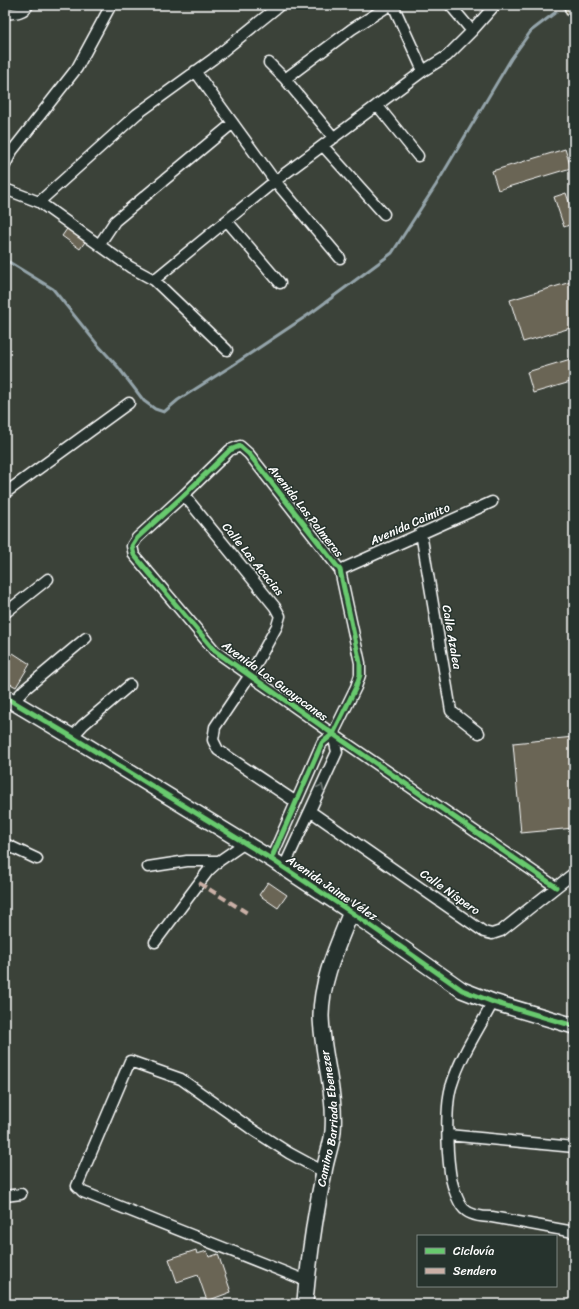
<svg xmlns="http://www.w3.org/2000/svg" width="579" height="1309" viewBox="0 0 579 1309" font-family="Sriracha,sans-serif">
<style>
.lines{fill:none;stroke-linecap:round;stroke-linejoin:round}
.stream{stroke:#94a4aa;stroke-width:3}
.building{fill:#6b6554;stroke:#fff}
.street-casing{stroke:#fff;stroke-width:13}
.secondary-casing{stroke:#fff;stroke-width:18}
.primary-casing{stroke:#fff;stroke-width:20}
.street{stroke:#26332d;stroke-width:10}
.secondary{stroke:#26332d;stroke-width:15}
.primary{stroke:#716f52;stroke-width:17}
.quiet{stroke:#cab0a6;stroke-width:4;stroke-dasharray:8 4;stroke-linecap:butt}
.cycleway-casing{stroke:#26332d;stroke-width:8}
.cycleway{stroke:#67ca6e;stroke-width:5}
.oneway{stroke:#727a76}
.labels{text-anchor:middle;stroke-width:3;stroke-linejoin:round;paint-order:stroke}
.street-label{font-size:12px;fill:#fff;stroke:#26332d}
</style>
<rect width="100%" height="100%" fill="#3b4239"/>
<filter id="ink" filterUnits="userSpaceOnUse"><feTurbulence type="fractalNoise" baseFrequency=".025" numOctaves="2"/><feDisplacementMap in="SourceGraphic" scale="8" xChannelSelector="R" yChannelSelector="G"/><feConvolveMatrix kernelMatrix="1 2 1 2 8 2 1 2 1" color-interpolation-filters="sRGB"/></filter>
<g filter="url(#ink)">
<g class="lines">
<!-- stream -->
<path class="stream" d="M 5,262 L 9,262 L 53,289 L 97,344 L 118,367 L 144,401 L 155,409 L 164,412 L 178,400 L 233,365 L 311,313 L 392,253 L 436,185 L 511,59 L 531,31 L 556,12"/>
</g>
<!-- building -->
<path class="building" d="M 565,149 L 571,168 L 498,190 L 492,171 Z
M 566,193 L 574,217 L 574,223 L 564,227 L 554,197 Z
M 69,226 L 87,239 L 80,249 L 62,236 Z
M 574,281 L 574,327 L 523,342 L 510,300 Z
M 574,358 L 574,381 L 533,393 L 527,372 Z
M 13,653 L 30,664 L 16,687 L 5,681 L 5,666 Z
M 574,737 L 574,828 L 521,833 L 513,743 Z
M 268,882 L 287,895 L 278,908 L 259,895 Z
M 196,1250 L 197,1254 L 207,1251 L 209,1257 L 218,1254 L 231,1292 L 207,1301 L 198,1275 L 177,1282 L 169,1259 Z"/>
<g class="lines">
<!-- street casing -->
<g class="street-casing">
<path id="street" d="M 393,5 L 423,71
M 450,5 L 472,31
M 5,14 C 13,13 24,13 28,5
M 269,63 L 285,79 L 334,138
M 195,71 L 275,181 L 340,258
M 285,79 L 352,29 L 390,5
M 377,105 L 418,156
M 323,146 L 384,214
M 5,165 L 12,151 L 77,68 L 111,5
M 5,189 L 39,202 L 130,267 L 154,280 L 227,350
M 39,202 L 137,114 L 213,59 L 280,5
M 227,221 L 280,283
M 99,245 L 115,221 L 233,123
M 154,280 L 275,181 L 423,71 L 447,56 L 472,31 L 495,5
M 5,493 L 129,403
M 184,495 L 275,607 L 280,616 L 277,626 L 250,675 L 215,727 L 213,740 L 218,750 L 296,802
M 421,533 L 451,711 L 479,733
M 340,570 L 492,502
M 5,613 L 48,579
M 13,702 L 25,689 L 86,638
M 72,737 L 83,725 L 130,685
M 310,811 L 484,932 L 492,934 L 501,931 L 574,873
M 5,844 L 37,859
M 271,859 L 322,743 L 333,734 L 356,687 L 360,675 L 360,663 L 340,570 L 249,454 L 240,446 L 230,450 L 184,495 L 137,538 L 132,546 L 134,555 L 215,651 L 333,734 L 556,887
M 148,867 L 187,861 L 219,861
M 284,867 L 337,752 L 333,734
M 155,942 L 208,871 L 219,861 L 245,843
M 493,1002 C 479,1029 461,1055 452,1084 C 445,1103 447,1151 450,1172 C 451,1181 457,1202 464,1209 C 471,1216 482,1217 492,1217 L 574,1232
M 448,1135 L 574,1147
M 5,1196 L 21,1194
M 307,1281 L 83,1192 L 77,1186 L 130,1061 L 181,1079 L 250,1128 L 289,1153 L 324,1172"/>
</g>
<!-- secondary casing -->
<g class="secondary-casing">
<g id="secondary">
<path d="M 5,697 L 72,737 L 271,859 L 351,912 L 462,990 L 493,1002 L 574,1026"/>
<path id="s1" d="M 306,1304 L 305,1301 C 309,1258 315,1214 324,1172 C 326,1158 332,1144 333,1131 C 336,1092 322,1055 321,1016 C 321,980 338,945 351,912"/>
</g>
</g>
<!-- primary casing -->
<g class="primary-casing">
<path id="primary" d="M 573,5 L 574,9"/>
</g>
<!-- street -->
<use href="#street" class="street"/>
<!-- secondary -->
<use href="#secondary" class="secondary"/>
<!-- primary -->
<use href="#primary" class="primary"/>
<!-- quiet -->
<path class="quiet" d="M 199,883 L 249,914"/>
<!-- cycleway casing -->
<g class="cycleway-casing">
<path id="cycleway" d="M 5,697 L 72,737 L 271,859 L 351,912 L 462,990 L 493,1002 L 574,1026
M 271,859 L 322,743 L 333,734 L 356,687 L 360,675 L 360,663 L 340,570 L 249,454 L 240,446 L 230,450 L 184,495 L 137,538 L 132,546 L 134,555 L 215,651 L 333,734 L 556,887"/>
</g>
<!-- cycleway -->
<use href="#cycleway" class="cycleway"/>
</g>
<!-- one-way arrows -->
<defs><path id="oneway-chevron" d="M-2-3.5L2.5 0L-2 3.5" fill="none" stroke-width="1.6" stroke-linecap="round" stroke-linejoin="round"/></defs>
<use class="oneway" href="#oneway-chevron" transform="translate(321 787) rotate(-65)"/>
</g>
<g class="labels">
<!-- street labels -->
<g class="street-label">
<text transform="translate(306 511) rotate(52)" y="4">Avenida Las Palmeras</text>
<text transform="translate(410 524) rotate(-24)" y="4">Avenida Caimito</text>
<text transform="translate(253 559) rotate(51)" y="4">Calle Las Acacias</text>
<text transform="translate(452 637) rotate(80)" y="4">Calle Azalea</text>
<text transform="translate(275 681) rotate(36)" y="4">Avenida Los Guayacanes</text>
<text transform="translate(332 888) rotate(34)" y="4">Avenida Jaime Vélez</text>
<text transform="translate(450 892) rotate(35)" y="4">Calle Níspero</text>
<text dy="4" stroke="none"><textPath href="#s1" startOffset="188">Camino Barriada Ebenezer</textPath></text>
</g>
</g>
<!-- margin -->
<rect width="579" height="1309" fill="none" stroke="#26332d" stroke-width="20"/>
<rect x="10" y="10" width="559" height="1289" fill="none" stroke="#fff" stroke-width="1.5" filter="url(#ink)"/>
<!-- legend -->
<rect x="417" y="1235" width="140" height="52" fill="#26332d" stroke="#7d8581"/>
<rect x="425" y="1248" width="20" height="6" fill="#67ca6e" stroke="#7d8581"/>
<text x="453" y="1255" font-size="12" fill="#ffffff">Ciclovía</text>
<rect x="425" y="1268" width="20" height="6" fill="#cab0a6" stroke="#7d8581"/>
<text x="453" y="1275" font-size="12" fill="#ffffff">Sendero</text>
</svg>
